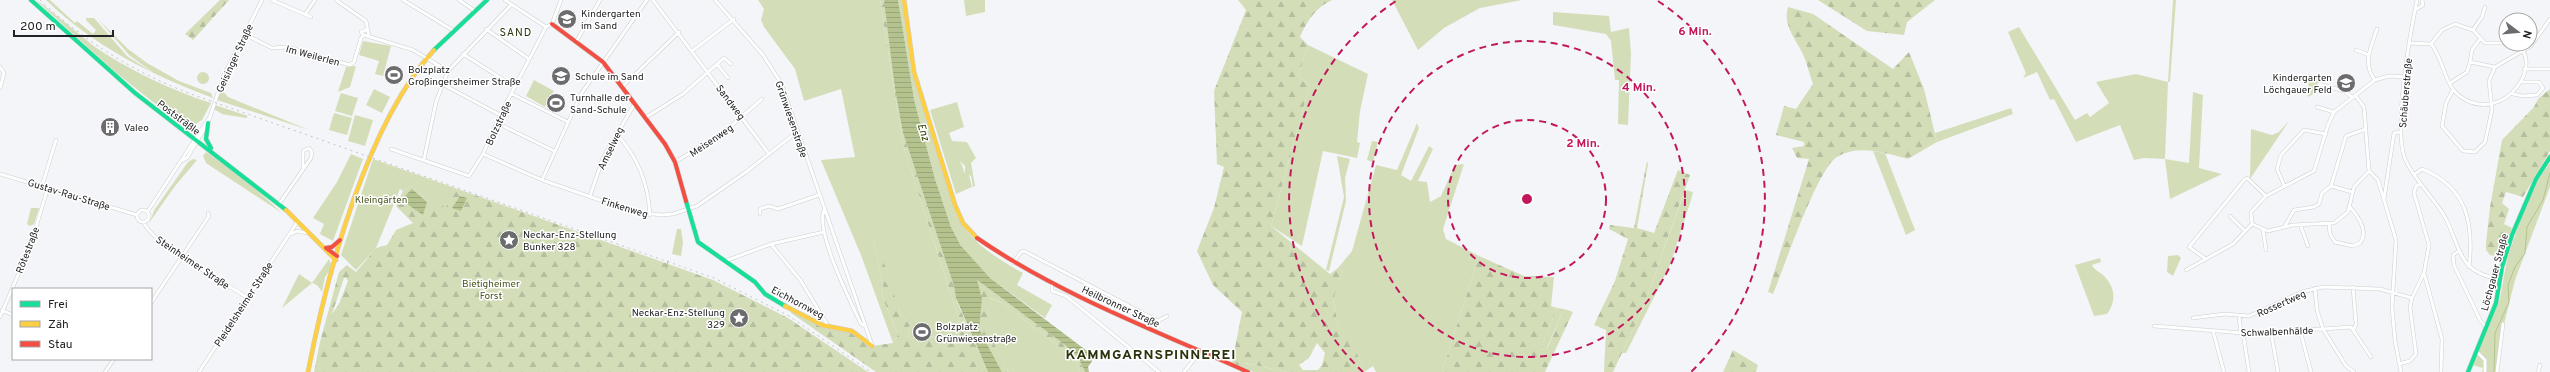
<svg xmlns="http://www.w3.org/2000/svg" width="2550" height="372" viewBox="0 0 2550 372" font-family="Overpass,sans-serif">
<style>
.green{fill:#d3deb9}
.forest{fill:url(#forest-firs);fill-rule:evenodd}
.water{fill:url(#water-rules)}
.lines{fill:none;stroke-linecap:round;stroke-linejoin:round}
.stream{stroke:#b4c38e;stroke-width:1}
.street-casing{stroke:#ceced0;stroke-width:4}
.fast-casing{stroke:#ceced0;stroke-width:5}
.slow-casing{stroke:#ceced0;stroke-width:5}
.jam-casing{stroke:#ceced0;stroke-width:5}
.street{stroke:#fdfefe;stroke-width:3}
.fast{stroke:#16e098;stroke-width:4}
.slow{stroke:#ffcf43;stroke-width:4}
.jam{stroke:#f24e42;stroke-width:4}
.rail{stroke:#c4c4c5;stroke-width:1;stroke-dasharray:2 4;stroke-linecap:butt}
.ring{fill:none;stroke:#c2185b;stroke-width:2;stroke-dasharray:7 5}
.labels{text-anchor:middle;stroke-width:3;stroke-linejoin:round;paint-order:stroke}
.poi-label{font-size:10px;fill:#232325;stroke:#fff;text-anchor:start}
.street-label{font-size:10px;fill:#232325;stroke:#fff}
.park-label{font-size:10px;fill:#4a571f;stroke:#fff}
.neighbourhood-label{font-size:11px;letter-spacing:1px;fill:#2a330c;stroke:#fff}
.water-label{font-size:11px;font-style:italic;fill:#313d00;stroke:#fff}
.district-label{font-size:14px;font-weight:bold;letter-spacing:1px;fill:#2a330c;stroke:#fff}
.centre{fill:#c2185b;stroke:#fff;stroke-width:2}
.ring-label{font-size:12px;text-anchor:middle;font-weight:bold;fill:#c2185b;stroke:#fff;stroke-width:3;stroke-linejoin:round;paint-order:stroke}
</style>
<defs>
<pattern id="forest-firs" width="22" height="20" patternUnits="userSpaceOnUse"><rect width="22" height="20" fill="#d3deb9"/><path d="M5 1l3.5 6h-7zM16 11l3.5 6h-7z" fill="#b5be9f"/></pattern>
<pattern id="water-rules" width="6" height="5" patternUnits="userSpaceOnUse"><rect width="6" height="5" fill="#b4c38e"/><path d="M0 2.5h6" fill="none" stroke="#9aa77a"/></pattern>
</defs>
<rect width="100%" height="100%" fill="#f4f5f8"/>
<!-- green -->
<path class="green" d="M 36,0 C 40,1 88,42 98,49 C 133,72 171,90 211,103 L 202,120 L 191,127 L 173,118 L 114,71 Z
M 46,0 L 50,0 L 75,23 L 77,21 L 93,34 L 96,30 L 86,20 L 86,18 L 94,18 L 127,56 L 155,74 L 129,55 L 98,19 L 128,49 L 147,63 L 179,81 L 211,93 L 213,98 C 151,75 94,46 46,0 Z
M 758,0 L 880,0 L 903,145 L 962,329 L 946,335 L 910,339 L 908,327 L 911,326 L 900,313 L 873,238 L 883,287 L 881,294 L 898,335 L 893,343 L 861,255 L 821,160 L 855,157 L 841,89 L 804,101 L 795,69 L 764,27 L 761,20 L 764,9 Z
M 898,0 L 903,0 L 910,53 L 957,216 C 971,243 998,259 1023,273 L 1017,285 L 1052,305 L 1045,318 L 990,278 L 965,253 L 951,227 L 935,179 L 909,83 Z
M 964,0 L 985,0 L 985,12 L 966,16 Z
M 1392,0 L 1522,0 L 1480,8 L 1444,28 L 1418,50 Z
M 2173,0 L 2176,0 L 2170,82 L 2168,82 L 2165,159 L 2189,163 L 2193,92 L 2203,95 L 2199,168 L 2222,174 L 2170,199 L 2165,159 L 2144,158 L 2134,160 L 2120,125 L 2076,142 L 2054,99 L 2050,100 L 2037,72 L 2023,78 L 2026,73 L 2008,32 L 2019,27 L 2075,120 L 2087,113 L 2090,117 L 2109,103 L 2096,82 L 2136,74 L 2168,82 Z
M 1553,12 L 1609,16 L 1611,32 L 1629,28 L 1631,53 L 1628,125 L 1618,124 L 1619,80 L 1615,80 L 1611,41 L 1606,34 L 1553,25 Z
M 363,41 L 391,46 L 383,76 L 375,74 L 379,61 L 359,55 Z
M 1308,45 L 1368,74 L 1360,111 L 1357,142 L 1360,143 L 1357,158 L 1323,151 L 1302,246 L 1271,226 L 1310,84 L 1298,77 Z
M 356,66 L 350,87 L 338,92 L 346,67 Z
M197 78a6 6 0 1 1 12 0a6 6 0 1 1-12 0Z
M 2309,74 L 2322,77 L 2312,95 L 2308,97 Z
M 534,80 L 554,91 L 545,107 L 526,96 Z
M 374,89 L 390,97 L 382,113 L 366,105 Z
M 222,90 L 228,97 L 309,130 L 217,100 Z
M 341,93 L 358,98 L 352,116 L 335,111 Z
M 957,102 L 964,127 L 949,133 L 952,141 L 967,142 L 976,158 L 971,163 L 975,186 L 973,187 L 971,176 L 965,173 L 965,166 L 958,159 L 956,148 C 957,159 963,164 964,172 L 969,175 L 972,187 L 956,194 L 930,110 Z
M 215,105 L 248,116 L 246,118 L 222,114 L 214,109 Z
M 2011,108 L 2013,114 L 1937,142 L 1935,133 Z
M 334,113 L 352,118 L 347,135 L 329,130 Z
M 355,115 L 373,120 L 365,146 L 348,141 Z
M 2289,121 L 2252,176 L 2250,179 L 2251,129 L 2272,135 L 2279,132 Z
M 1417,123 L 1419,128 L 1401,175 L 1411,181 L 1429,146 L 1433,149 L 1418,181 L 1427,182 L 1430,202 L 1441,196 L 1455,165 L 1464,164 L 1443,229 L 1446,239 L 1479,256 L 1442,372 L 1376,372 L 1373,366 L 1364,372 L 1347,329 L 1340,335 L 1333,299 L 1343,271 L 1338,268 L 1352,251 L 1376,165 L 1397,170 Z
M 1372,141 L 1378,142 L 1373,162 L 1367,160 Z
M 1873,151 L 1885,153 L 1915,230 L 1906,235 Z
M 206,152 L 243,178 L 282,213 L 206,163 L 203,156 Z
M 351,154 L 363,159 L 333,241 L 320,234 L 324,224 L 313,218 L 337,182 Z
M 1337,156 L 1350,159 L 1345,178 L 1346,201 L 1329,271 L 1326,270 L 1344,197 Z
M 193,159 L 197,160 L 175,186 L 149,223 L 155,209 L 188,162 Z
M 373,159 L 458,189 L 445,209 L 428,202 L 411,186 L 403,191 L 400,189 L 376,248 L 356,270 L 341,255 Z
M 2550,163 L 2550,187 L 2515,280 L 2501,336 L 2496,372 L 2482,372 L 2483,368 L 2472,365 L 2500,299 L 2507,259 L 2520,221 L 2539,178 Z
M 1685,190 L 1693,192 L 1691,200 L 1670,265 L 1626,353 L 1622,353 L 1643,308 Z
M 31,208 L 39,208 L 34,224 L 30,226 L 27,224 Z
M 677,229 L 681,229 L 683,243 L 681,256 L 672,254 Z
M 2178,255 L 2181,258 L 2173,276 L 2167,272 L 2168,256 Z
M 2100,258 L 2101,262 L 2092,265 C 2094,270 2100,272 2104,276 C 2116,288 2116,302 2107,314 L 2094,316 L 2075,265 Z
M 329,259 L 332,267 L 325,277 L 322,292 L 317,285 L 312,283 Z
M 299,274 L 312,283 L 282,308 Z
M 989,298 L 1001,302 L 1076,360 L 1079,372 L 1009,372 C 992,346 986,329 989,298 Z
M 1557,308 L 1564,309 L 1546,350 L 1542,346 Z
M 1244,363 L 1288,372 L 1253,372 L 1242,367 Z"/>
<!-- forest -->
<path class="forest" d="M 220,0 L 229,0 L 193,40 L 185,34 Z
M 880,0 L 884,0 L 886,9 L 895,89 L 903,133 L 954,286 L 957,302 L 988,372 L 876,372 L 791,313 L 792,311 L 822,326 L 852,332 L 872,346 L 893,343 L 898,335 L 881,294 L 883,287 L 873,238 L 876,238 L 900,313 L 911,326 L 908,327 L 910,339 L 946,335 L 951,325 L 957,330 L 962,329 L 903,145 Z
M 1238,0 L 1332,0 C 1316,7 1307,21 1300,37 L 1308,45 L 1298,77 L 1310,84 L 1271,226 L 1330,274 L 1338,268 L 1343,271 L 1333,300 L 1340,334 L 1347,328 L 1364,372 L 1288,372 L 1245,363 L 1242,367 L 1232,363 L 1242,312 L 1213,285 L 1197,251 L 1214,208 L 1224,167 L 1217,164 L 1214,91 L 1246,10 ZM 1317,343 L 1325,353 L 1322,365 L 1318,370 L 1303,370 L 1299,365 L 1309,358 Z
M 1818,0 L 1935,0 L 1907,22 L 1904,35 L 1867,31 Z
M 1788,7 L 1813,14 L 1893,69 L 1909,52 L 1924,89 L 1937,142 L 1908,159 C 1885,153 1859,144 1837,157 C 1818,167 1783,270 1773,294 L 1768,292 L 1809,159 L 1797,158 L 1792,148 L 1804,146 L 1804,142 L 1776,135 L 1784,106 L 1796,109 L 1813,84 C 1810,76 1808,67 1805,59 C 1799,42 1782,27 1788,7 Z
M 2550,89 L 2550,151 L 2523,197 L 2506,192 L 2502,203 L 2509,209 L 2504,224 L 2512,228 L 2502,257 L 2490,255 L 2486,250 L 2486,243 L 2490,207 L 2502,140 L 2534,107 L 2538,99 Z
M 1647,161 L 1648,164 L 1637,228 L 1654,233 L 1678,170 L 1690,175 L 1643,308 L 1613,372 L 1604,372 L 1606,330 L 1594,325 L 1615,281 L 1628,239 L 1609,229 L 1610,225 L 1634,228 Z
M 411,186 L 428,202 L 434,197 L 445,208 L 458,189 L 713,280 L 788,318 L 868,372 L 314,372 L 320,342 L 339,272 L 347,265 L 356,272 L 376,248 L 387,245 L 396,230 L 413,223 L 396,206 L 403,191 ZM 344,278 L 346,278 L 348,281 L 339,304 L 332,314 Z
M 1479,256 L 1524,276 L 1554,277 L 1551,306 L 1557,308 L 1542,346 L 1547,349 L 1564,309 L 1573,312 L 1545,372 L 1442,372 Z
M 977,280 L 1065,345 L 1078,357 L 1085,372 L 1079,372 L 1076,360 L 1001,302 L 990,298 C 985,326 994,349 1009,372 L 1002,372 L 979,329 Z
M 1733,350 L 1758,365 L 1756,372 L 1723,372 Z"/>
<!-- water -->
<path class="water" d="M 884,0 L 898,0 L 914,100 L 935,179 L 951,227 L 961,246 L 990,278 L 1095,357 L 1088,367 L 1089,372 L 1085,372 L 1078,357 L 1065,345 L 977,280 L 982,299 L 979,329 L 1002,372 L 988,372 L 956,298 L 954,286 L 903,133 L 895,89 Z
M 412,189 L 427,202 L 423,215 L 401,200 Z
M 460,196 L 467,198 L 461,211 L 452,208 Z"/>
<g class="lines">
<!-- stream -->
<path class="stream" d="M 666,269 L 668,261
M 2494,372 L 2495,333 L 2509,302 L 2508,285 L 2515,267 L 2525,253 L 2527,227 L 2543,200 L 2550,173"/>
<!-- street casing -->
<g class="street-casing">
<path id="street" d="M 272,0 L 311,17
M 336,0 L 366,21 L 369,36
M 403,0 L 454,31
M 459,0 L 475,11
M 505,0 L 546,27
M 653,0 L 769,154
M 715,0 L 763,55 L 781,83 L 872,345
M 2417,0 C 2410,34 2393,129 2405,159 C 2415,182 2435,198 2446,219 C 2462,252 2459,273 2500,279
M 2415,10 L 2423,5 L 2422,0
M 306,13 L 315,0
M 2512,20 L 2512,17
M 546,27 L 552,24 L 561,0
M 486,29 L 529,59
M 2473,30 L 2482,17 L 2485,7
M 244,34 L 272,48 L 287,47 L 350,65 L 354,62 L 361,38 L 364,35 L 413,50 L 448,71
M 363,35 L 361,32 L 366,30
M 2480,39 L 2472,50 L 2470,62 L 2495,67 L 2531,46 L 2550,19
M 576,42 L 600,0
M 2409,43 L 2431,44 C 2444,59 2444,86 2461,97 C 2505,127 2548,59 2514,44
M 2431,44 L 2442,30 L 2455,24 L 2473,30 L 2485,43 L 2506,43
M 2356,50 L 2369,55
M 692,51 L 734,19
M 463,54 L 515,87
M 717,64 L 728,78
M 0,67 L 4,73 L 0,88
M 2524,69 L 2550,69
M 2375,80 C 2362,64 2371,47 2377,29
M 2450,83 L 2467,72 L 2470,62
M 2319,84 L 2344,91 L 2352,97
M 444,85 L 500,115
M 623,86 L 679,32
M 2453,90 L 2446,103 L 2442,126 L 2463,151 L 2475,152 L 2485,142 L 2492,110 L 2489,81 L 2495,67
M 512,94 L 568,122
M 2513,94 L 2523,96 L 2537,95 L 2543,88 L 2539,82 L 2520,82
M 2317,107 L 2334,112
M 645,118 L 683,94 L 724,58 L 731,64
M 497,123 L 554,151
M 616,133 C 638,158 648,182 650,215
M 391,149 L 469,176 L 483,154 L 500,115 L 546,27
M 483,154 L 542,180 L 634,212 L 662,215 L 673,214 L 697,206 L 746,172 L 797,132
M 424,159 L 436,102 L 448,71 L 511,5
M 182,161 L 187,158 L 208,123 L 224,75 L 262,0
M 675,162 L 723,133 L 762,99
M 2369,171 L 2378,180 L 2396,240 L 2392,307 L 2395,341 L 2401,372
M 0,174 L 137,215
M 2415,174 L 2422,169 C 2467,187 2474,223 2469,267
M 542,180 L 581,94 L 647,0
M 2421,184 L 2416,186 L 2414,193 L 2429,245 L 2424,273 L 2442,339 L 2441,372
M 2284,185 L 2277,169 L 2281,155 L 2304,130 L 2326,134
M 42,186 L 56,140
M 2331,186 L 2352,192
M 590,196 L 603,158 L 635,103
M 2384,199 L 2394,133 L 2401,132
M 279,204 L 311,158 L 312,152 L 309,148 L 303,151 L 303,167
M137 216a6 6 0 1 1 12 0a6 6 0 1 1-12 0Z
M 824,210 C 815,232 851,302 861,324 L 865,326
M 148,211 L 209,118
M 760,214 L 760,209 L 769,206 L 778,209 L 819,195
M 2230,216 L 2245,231
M 144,223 C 154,245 224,282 246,297
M 2329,223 L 2330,234 L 2335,242 L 2353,246 L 2360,243 C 2369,231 2358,216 2350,207
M 2252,224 L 2251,212 L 2266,196 L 2314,171 L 2328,125 L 2334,112 L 2375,80 L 2389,76 L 2406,77
M 2252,224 L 2268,231 L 2293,225 L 2334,223 L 2348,212 L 2354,187 L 2369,171 L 2364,107 L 2355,95
M 2300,224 L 2308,246
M 2285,226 L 2294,210 L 2314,207 L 2319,204 L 2322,193 L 2331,186 L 2346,136 L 2366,129
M 2263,230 L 2266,250
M 291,234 L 297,231 L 308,233
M 771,244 L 801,281 L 828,326
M 2459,251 L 2453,255 L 2454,265 L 2480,320 L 2486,327
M 2206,259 L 2189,247 L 2245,179 L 2247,178 L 2266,196
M 725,261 L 771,244 L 824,232
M 1013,263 L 1021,252 L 1024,251 L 1158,321 L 1167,316
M 2186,270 L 2233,244 L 2252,224
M 1052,283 L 1052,291 L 1066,296 L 1159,372
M 2353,287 L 2356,324 L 2354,329
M 2315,288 L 2317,310 L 2323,329 L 2351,327 L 2371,357
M 151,303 L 209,216 L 208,213
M 2,310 L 13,315
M 1111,311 L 1117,300
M 2239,316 L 2241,333
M 0,317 L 30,247 L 48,187
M 2193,318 L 2225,314 L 2249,316 L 2302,292 L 2323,287 L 2380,289 L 2412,298
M 2154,326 L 2243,333 L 2323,329 L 2346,366 L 2354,372
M 2300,330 L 2311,372
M 2213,331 L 2224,372
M 2271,332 L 2278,372
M 2243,333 L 2249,372
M 2476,351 L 2485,360 L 2485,372
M 2399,364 L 2410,361 L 2416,354 L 2410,307 L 2412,298 L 2424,273
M 105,372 L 114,359
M 199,372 L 298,221
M 1184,372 L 1201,351
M 2497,372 L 2503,324
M 2538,372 L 2540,365"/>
</g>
<!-- fast casing -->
<g class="fast-casing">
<path id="fast" d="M 31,0 L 135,93 L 286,210
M 434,50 L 487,0
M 208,123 L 206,139 L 211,148
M 686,201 L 698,242 L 755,282 L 765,294 L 785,306
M 2468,372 L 2496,303 L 2502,267 L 2512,235 L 2536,179 L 2550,157"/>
</g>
<!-- slow casing -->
<g class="slow-casing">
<path id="slow" d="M 904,0 L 914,72 L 955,205 L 963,223 L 977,238
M 286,210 L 336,260
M 785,306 L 822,325 L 852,331 L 872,346
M 308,372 C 327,274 366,125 434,50"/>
</g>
<!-- jam casing -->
<g class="jam-casing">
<path id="jam" d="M 552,24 L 603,62 L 665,144 L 675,162 L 686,201
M 977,238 C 1060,295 1157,331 1248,372
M 326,248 L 332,247 L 340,240
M 326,248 L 337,256"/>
</g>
<!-- street -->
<use href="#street" class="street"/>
<!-- fast -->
<use href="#fast" class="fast"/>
<!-- slow -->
<use href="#slow" class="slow"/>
<!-- jam -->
<use href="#jam" class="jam"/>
<!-- rail -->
<path class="rail" d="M 40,0 C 87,44 142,77 202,98 L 714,278 L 789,316 L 871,372"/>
</g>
<!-- distance rings -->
<g class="ring">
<circle cx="1527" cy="199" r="79"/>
<circle cx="1527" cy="199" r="158"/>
<path d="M1363 372A238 238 0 0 1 1396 1M1658 1A238 238 0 0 1 1691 372"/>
</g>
<!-- icons -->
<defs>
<g id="school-disc" transform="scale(1)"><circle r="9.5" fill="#6c6c6f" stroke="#fff"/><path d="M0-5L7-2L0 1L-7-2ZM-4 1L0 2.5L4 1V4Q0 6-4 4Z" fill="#fff"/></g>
<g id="stadium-disc" transform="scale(1)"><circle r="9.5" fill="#6c6c6f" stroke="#fff"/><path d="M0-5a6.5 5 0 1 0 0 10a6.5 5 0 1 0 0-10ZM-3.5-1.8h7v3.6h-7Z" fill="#fff"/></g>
<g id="building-disc" transform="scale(1)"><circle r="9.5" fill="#6c6c6f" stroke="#fff"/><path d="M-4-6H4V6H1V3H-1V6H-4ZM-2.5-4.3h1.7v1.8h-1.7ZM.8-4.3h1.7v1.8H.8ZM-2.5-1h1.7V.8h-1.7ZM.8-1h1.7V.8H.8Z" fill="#fff"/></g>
<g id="sight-disc" transform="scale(1)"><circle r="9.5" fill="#6c6c6f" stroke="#fff"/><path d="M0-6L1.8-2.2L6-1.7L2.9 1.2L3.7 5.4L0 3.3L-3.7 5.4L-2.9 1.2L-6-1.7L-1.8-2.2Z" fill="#fff"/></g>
</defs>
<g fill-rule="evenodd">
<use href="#school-disc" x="567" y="19"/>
<use href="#stadium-disc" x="394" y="75"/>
<use href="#school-disc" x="561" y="76"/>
<use href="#school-disc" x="2346" y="83"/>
<use href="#stadium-disc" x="556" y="103"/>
<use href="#building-disc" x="110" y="127"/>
<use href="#sight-disc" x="509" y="240"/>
<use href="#sight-disc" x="739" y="318"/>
<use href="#stadium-disc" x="922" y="332"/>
</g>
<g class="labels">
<!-- poi labels -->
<g class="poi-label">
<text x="581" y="17">Kindergarten<tspan x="581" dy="12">im Sand</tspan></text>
<text x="408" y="73">Bolzplatz<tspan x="408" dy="12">Großingersheimer Straße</tspan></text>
<text x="575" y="80">Schule im Sand</text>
<text x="2332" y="81" text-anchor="end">Kindergarten<tspan x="2332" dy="12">Löchgauer Feld</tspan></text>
<text x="570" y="101">Turnhalle der<tspan x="570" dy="12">Sand-Schule</tspan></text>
<text x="124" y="131">Valeo</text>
<text x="523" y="238">Neckar-Enz-Stellung<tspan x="523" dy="12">Bunker 328</tspan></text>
<text x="725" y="316" text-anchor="end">Neckar-Enz-Stellung<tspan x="725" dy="12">329</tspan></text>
<text x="936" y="330">Bolzplatz<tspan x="936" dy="12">Grünwiesenstraße</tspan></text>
</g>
<!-- street labels -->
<g class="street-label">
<text transform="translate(313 55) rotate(15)" y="4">Im Weilerlen</text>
<text transform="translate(234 58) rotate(-65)" y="4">Geisinger Straße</text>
<text transform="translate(2405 93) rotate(-85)" y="4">Schäuberstraße</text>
<text transform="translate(731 102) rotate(53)" y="4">Sandweg</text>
<text transform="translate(179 117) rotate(37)" y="4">Poststräßle</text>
<text transform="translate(792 119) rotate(71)" y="4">Grünwiesenstraße</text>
<text transform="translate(498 123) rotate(-65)" y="4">Bolzstraße</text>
<text transform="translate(711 140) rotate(-34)" y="4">Meisenweg</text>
<text transform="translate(610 148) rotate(-64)" y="4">Amselweg</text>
<text transform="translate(69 194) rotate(17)" y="4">Gustav-Rau-Straße</text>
<text transform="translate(625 207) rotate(17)" y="4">Finkenweg</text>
<text transform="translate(27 250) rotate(-69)" y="4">Rötestraße</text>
<text transform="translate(193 262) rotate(34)" y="4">Steinheimer Straße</text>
<text transform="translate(2494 272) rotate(-75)" y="4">Löchgauer Straße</text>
<text transform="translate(798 302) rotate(28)" y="4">Eichhornweg</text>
<text transform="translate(2281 303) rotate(-24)" y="4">Rossertweg</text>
<text transform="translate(243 304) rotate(-57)" y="4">Pleidelsheimer Straße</text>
<text transform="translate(1121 306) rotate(25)" y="4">Heilbronner Straße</text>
<text transform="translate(2277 331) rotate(-2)" y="4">Schwalbenhälde</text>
</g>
<!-- park labels -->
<g class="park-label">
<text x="381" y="203">Kleingärten</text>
<text x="491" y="287">Bietigheimer<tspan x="491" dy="12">Forst</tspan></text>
</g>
<!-- neighbourhood labels -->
<g class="neighbourhood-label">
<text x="516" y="36">SAND</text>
</g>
<!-- water labels -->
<g class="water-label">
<text transform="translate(924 132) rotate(73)" y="4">Enz</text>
</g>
<!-- district labels -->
<g class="district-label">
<text x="1151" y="359">KAMMGARNSPINNEREI</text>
</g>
</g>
<circle cx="1527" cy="199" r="6" class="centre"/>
<g class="ring-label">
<text x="1695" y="35">6 Min.</text>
<text x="1639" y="91">4 Min.</text>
<text x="1583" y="147">2 Min.</text>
</g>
<!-- legend -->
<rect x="12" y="288" width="140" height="72" fill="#ffffff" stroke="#a7a7a8"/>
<rect x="20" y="301" width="20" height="6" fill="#16e098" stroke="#a7a7a8"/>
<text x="48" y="308" font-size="12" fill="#232325">Frei</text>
<rect x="20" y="321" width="20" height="6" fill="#ffcf43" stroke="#a7a7a8"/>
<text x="48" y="328" font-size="12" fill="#232325">Zäh</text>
<rect x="20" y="341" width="20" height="6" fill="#f24e42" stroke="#a7a7a8"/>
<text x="48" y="348" font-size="12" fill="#232325">Stau</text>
<!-- north arrow -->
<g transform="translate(2518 32) rotate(106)"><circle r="19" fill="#ffffff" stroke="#a7a7a8"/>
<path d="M0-3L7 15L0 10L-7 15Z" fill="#6c6c6f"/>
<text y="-6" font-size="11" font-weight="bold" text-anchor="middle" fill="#232325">N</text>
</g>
<!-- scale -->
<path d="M14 30v6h99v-6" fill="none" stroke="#232325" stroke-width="2"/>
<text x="20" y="30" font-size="12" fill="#232325" stroke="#ffffff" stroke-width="3" paint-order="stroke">200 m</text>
</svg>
